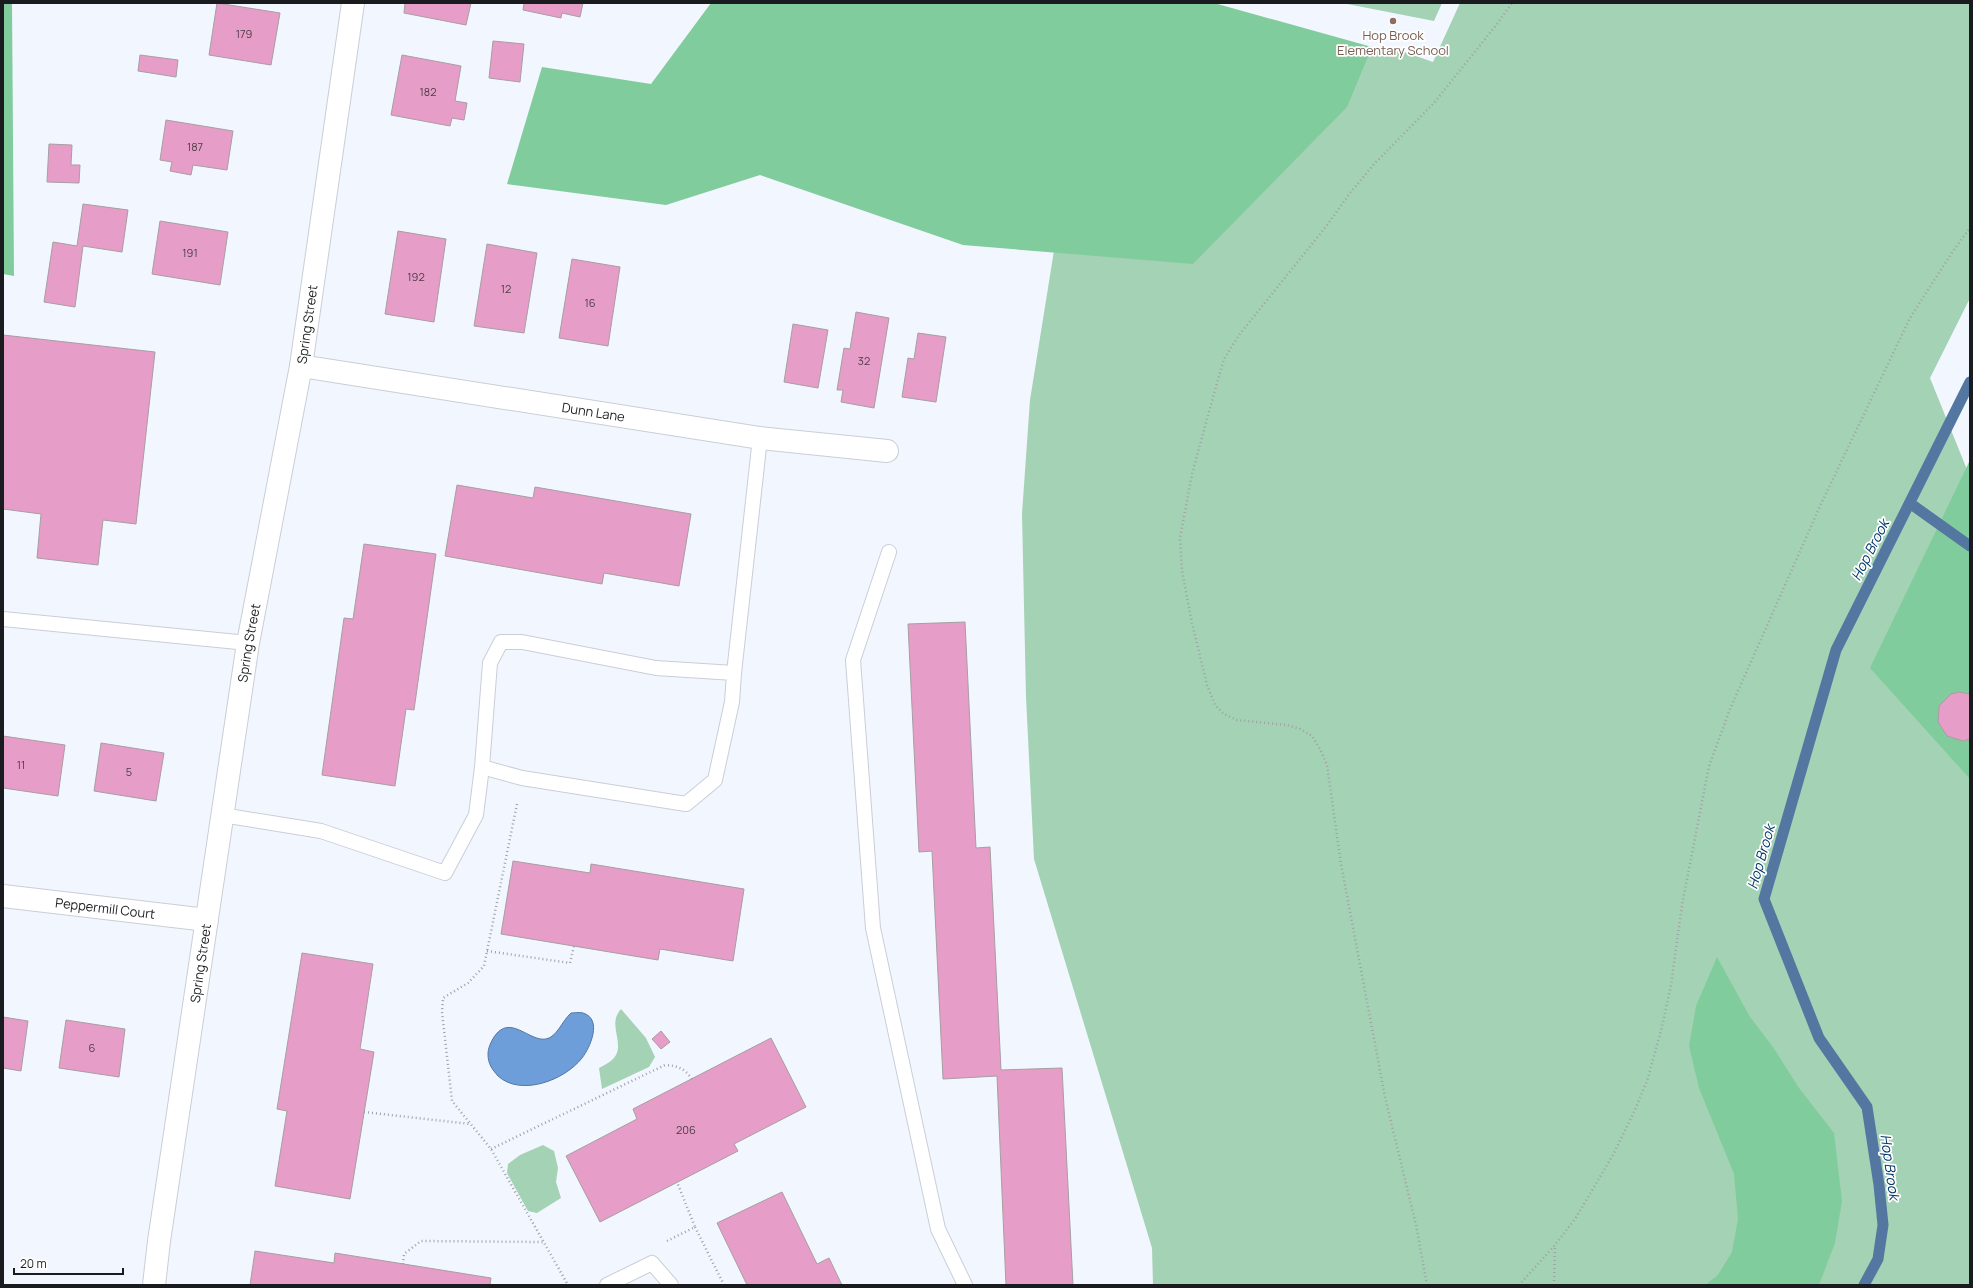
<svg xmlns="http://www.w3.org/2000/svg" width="1973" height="1288" viewBox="0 0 1973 1288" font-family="Manrope,sans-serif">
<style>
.green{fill:#a4d2b4}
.forest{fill:#81cc9c}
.water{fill:#6d9ed9;stroke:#5477a1}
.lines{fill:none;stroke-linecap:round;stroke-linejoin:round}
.stream{stroke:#5477a1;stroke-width:11}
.building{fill:#e69dc7;stroke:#a79ea2}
.service-casing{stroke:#caced6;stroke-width:16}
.minor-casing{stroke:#caced6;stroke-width:24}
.secondary-casing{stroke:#caced6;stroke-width:24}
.path{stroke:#9ea1a7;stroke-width:2.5;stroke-dasharray:1 3;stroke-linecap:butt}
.service{stroke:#fff;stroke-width:14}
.minor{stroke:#fff;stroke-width:22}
.secondary{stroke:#fff;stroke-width:22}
.education-dot{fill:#8d6e63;stroke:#fff;stroke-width:1.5}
.labels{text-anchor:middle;stroke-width:3.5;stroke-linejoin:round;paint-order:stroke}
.number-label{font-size:11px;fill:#4c3c48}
.education-label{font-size:13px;fill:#785e54;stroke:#fff}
.street-label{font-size:13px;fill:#191b1e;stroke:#fff}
.water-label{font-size:14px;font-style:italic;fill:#00366a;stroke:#fff}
</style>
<rect width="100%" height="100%" fill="#f2f6fe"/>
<!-- green -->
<path class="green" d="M 1342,3 L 1442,3 L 1434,21 Z
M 1460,3 L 1970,3 L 1970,298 L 1930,378 L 1970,477 L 1970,1285 L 1153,1285 L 1152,1248 L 1034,859 L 1026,697 L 1022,514 L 1030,400 L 1070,151 L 1372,47 L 1399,50 L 1433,62 Z
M 621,1009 L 646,1038 L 655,1057 L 649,1067 L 602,1089 L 599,1068 C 604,1065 609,1063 613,1059 C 627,1045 606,1025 621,1009 Z
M 543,1145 L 554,1151 L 558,1168 L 556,1182 L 561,1198 L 537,1213 L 528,1211 L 507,1173 L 508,1164 L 520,1155 Z"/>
<!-- forest -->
<path class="forest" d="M 3,3 L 12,3 L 14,276 L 3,274 Z
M 711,3 L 1214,3 L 1372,47 L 1347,107 L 1193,264 L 963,245 L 760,175 L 666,205 L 507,184 L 542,67 L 651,84 Z
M 1970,460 L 1970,779 L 1870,668 Z
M 1717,957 L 1750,1017 L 1773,1047 L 1799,1088 L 1834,1133 L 1842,1201 L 1835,1243 L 1819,1285 L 1705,1285 L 1718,1275 L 1732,1252 L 1738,1219 L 1734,1174 L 1699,1088 L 1689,1046 L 1696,1006 Z"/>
<!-- water -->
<path class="water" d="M 571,1013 C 574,1013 580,1012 583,1013 C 603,1019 590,1048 582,1058 C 565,1080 521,1097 498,1076 C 492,1069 488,1064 488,1054 C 488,1048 491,1042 494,1037 C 510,1013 529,1042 546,1039 C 557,1037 562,1021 571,1013 Z"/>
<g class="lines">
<!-- stream -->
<path class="stream" d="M 1911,504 L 1970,546
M 1864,1285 L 1878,1259 L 1883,1225 L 1879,1185 L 1867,1107 L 1819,1038 L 1764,899 L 1836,650 L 1970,382"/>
</g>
<!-- building -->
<path class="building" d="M 217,3 L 280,13 L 271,65 L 209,55 Z
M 405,3 L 471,3 L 466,25 L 404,13 Z
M 524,3 L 583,3 L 580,17 L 562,13 L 561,18 L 523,10 Z
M 493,41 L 524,44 L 520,82 L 489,78 Z
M 140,55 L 178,60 L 176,77 L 138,71 Z
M 402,55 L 461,66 L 455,101 L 467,103 L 464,120 L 452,118 L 450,126 L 391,115 Z
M 166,120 L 233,131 L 227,170 L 193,165 L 191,175 L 170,171 L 172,162 L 160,160 Z
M 49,144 L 72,145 L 71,165 L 80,165 L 79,183 L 47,182 Z
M 83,204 L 128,210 L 122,252 L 83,246 L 75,307 L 44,302 L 53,242 L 77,246 Z
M 160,221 L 228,232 L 220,285 L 152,274 Z
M 398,231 L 446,239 L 434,322 L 385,314 Z
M 487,244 L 537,253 L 524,333 L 474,326 Z
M 572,259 L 620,267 L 608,346 L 559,338 Z
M 856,312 L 889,318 L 874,408 L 841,402 L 843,390 L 837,390 L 844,348 L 850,349 Z
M 793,324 L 828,330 L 818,388 L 784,382 Z
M 918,333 L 946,337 L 936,402 L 902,397 L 908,358 L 914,359 Z
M 3,335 L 155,352 L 136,524 L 103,520 L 98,565 L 37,558 L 41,514 L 3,509 Z
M 457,485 L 533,498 L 535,487 L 691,514 L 679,586 L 604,573 L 602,584 L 445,556 Z
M 364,544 L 436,554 L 414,710 L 406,709 L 395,786 L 322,775 L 344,618 L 353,619 Z
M 965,622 L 976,848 L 990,847 L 1001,1070 L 1062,1068 L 1073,1285 L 1006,1285 L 997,1076 L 943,1079 L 932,851 L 919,852 L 908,624 Z
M 1959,692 L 1970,694 L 1970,739 L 1963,741 L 1947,736 L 1938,722 L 1939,706 L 1951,694 Z
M 3,736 L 65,745 L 58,796 L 3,788 Z
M 101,743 L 164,753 L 156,801 L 94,791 Z
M 513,861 L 590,873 L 591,864 L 744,889 L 733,961 L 660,949 L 658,960 L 501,934 Z
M 302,953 L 373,964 L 360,1049 L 374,1052 L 350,1199 L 275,1186 L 287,1111 L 277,1109 Z
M 3,1017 L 28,1021 L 21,1071 L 3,1068 Z
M 66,1020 L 125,1029 L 119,1077 L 59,1068 Z
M 661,1031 L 670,1042 L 661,1049 L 652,1039 Z
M 771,1038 L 806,1107 L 734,1144 L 738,1151 L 600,1222 L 566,1156 L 637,1119 L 633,1109 Z
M 782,1192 L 817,1264 L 829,1258 L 842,1285 L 747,1285 L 717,1223 Z
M 255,1251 L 334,1263 L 335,1253 L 491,1278 L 490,1285 L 250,1285 Z"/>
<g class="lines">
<!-- service casing -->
<g class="service-casing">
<path id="service" d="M 889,552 L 853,660 L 873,928 L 938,1229 L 965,1285
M 3,619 L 248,643
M 482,767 L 522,778 L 686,804 L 715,780 L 732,702 L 734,673
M 222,815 L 321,831 L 445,873 L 476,815 L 482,767 L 490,663 L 501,642 L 522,642 L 656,668 L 734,673 L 760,438
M 607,1285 L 652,1263 L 671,1285"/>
</g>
<!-- minor casing -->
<g class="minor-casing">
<g id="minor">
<path id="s1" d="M 301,366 L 760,438 L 887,451"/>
<path id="s2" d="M 3,896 L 207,920"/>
</g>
</g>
<!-- secondary casing -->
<g class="secondary-casing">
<g id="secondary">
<path id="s3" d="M 154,1285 L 159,1241 L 248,643 L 301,366 L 353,3"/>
</g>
</g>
<!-- path -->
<path class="path" d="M 517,804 L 484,966 L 468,983 L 443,998 L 442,1012 L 452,1101 L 491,1149 L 568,1285
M 487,951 L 570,963 L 574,946
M 364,1112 L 470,1124
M 491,1149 L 665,1065 C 678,1066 684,1068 692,1079
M 695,1227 L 724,1285
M 667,1241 L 695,1227 L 677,1182
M 403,1264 L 404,1254 L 421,1241 L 543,1242
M 1427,1285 L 1416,1225 L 1385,1097 L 1341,864 L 1327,765 L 1320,749 L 1312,736 L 1300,729 L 1287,725 L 1237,720 L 1224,714 L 1215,705 L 1207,685 L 1192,623 L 1182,571 L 1180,538 L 1192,474 L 1217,383 L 1224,359 L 1239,335 L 1328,224 L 1350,193 L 1375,163 L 1434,103 L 1497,24 L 1512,3
M 1519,1285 L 1555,1245 L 1575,1219 L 1613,1155 L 1634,1112 L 1647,1081 L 1662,1027 L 1671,985 L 1682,905 L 1709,766 L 1730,709 L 1821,504 L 1910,318 L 1953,251 L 1970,228
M 1554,1285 L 1555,1246"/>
<!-- service -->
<use href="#service" class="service"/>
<!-- minor -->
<use href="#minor" class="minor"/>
<!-- secondary -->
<use href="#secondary" class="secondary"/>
</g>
<!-- markers -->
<circle class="education-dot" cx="1393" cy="21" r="4"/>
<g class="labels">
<!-- number labels -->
<g class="number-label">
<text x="244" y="38">179</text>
<text x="428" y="96">182</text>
<text x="195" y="151">187</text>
<text x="190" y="257">191</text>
<text x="416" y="281">192</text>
<text x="506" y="293">12</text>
<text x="590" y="307">16</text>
<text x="864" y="365">32</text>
<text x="21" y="769">11</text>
<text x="129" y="776">5</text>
<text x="92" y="1052">6</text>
<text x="686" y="1134">206</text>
</g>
<!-- education labels -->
<g class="education-label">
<text x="1393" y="40">Hop Brook<tspan x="1393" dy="15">Elementary School</tspan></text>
</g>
<!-- street labels -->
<g class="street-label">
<text dy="5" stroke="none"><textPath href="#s3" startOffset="973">Spring Street</textPath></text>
<text dy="5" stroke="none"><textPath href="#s1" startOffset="296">Dunn Lane</textPath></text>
<text dy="5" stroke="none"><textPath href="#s3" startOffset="649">Spring Street</textPath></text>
<text dy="5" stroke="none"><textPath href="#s2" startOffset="103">Peppermill Court</textPath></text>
<text dy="5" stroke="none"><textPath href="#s3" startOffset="325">Spring Street</textPath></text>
</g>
<!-- water labels -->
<g class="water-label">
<text transform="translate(1870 550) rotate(-63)" y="5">Hop Brook</text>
<text transform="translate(1761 857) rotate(-74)" y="5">Hop Brook</text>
<text transform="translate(1890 1167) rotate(82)" y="5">Hop Brook</text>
</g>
</g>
<!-- border -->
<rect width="1973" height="1288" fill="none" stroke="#191b1e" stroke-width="8"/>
<!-- scale -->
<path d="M14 1268v6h109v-6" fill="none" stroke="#191b1e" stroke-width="2"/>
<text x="20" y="1268" font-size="12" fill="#191b1e" stroke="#ffffff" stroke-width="3" paint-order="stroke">20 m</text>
</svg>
